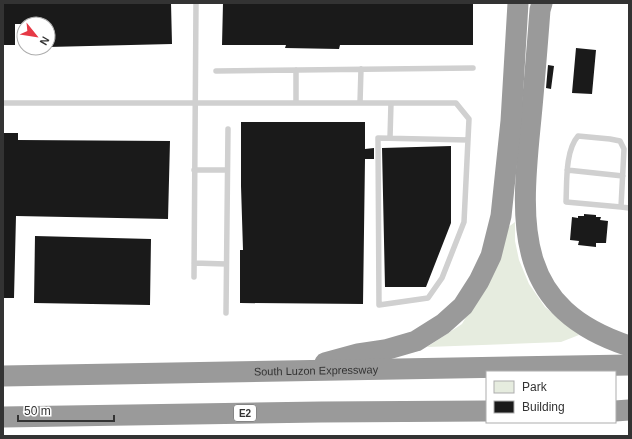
<svg xmlns="http://www.w3.org/2000/svg" width="632" height="439" viewBox="0 0 632 439" font-family="Helvetica,sans-serif">
<style>
.green{fill:#e6ecdf}
.building{fill:#1a1a1a}
.lines{fill:none;stroke-linecap:round;stroke-linejoin:round}
.service{stroke:#d0d0d0;stroke-width:5.5}
.motorway{stroke:#9a9a9a;stroke-width:21}
.labels{text-anchor:middle;stroke-width:4;stroke-linejoin:round;paint-order:stroke}
.shield{fill:#fff;stroke:#707070;stroke-width:1}
.shield-label{font-size:10px;font-weight:bold;fill:#333}
.street-label{font-size:11px;fill:#333;stroke:#fff}
</style>
<rect width="100%" height="100%" fill="#fff"/>
<!-- green -->
<path class="green" d="M 515,222 L 515,241 L 519,260 L 529,284 L 545,307 L 579,335 L 561,342 L 427,347 L 462,324 L 484,286 L 507,228 Z"/>
<!-- building -->
<path class="building" d="M 3,3 L 171,3 L 172,44 L 48,47 L 48,24 L 15,24 L 15,45 L 3,45 Z
M 223,3 L 473,3 L 473,45 L 340,45 L 339,49 L 285,48 L 286,45 L 222,45 Z
M 576,48 L 596,50 L 592,94 L 572,93 Z
M 548,65 L 554,66 L 551,89 L 546,88 Z
M 241,122 L 365,122 L 365,149 L 374,148 L 374,159 L 365,159 L 363,304 L 240,303 L 240,250 L 243,250 L 241,186 Z
M 3,133 L 18,133 L 18,140 L 170,141 L 168,219 L 16,216 L 14,298 L 3,298 Z
M 451,146 L 451,223 L 426,287 L 385,287 L 382,148 Z
M 584,214 L 596,215 L 596,217 L 601,217 L 600,220 L 608,221 L 606,243 L 596,243 L 596,247 L 578,245 L 579,241 L 570,240 L 572,217 L 578,218 L 578,216 L 584,216 Z
M 35,236 L 151,239 L 150,305 L 34,303 Z"/>
<g class="lines">
<!-- service -->
<path class="service" d="M 296,70 L 296,103
M 216,71 L 473,68
M 3,103 L 456,103 L 469,119 L 464,222 L 442,278 L 428,298 L 379,305 L 378,138 L 468,140
M 360,103 L 361,69
M 390,138 L 391,103
M 194,170 L 227,170
M 567,170 L 623,176
M 621,207 L 624,149 L 620,141 L 610,139 L 578,136 C 565,151 567,182 566,202 L 621,207 L 629,208
M 194,263 L 226,264
M 194,277 L 196,3
M 226,313 L 228,129"/>
<!-- motorway -->
<g class="motorway">
<path d="M 542,3 L 540,10 C 537,49 534,89 530,128 C 520,229 516,309 629,346"/>
<path d="M 325,363 L 358,354 L 385,350 L 416,341 L 443,324 L 463,306 L 479,281 L 491,256 L 501,216 L 511,121 L 518,3"/>
<path id="s1" d="M 3,376 L 629,365"/>
<path d="M 615,411 L 629,410"/>
<path d="M 3,417 L 321,412 L 487,411"/>
</g>
</g>
<g class="labels">
<!-- shield labels -->
<rect class="shield" x="234" y="405" width="22" height="16" rx="3"/>
<g class="shield-label">
<text x="245" y="417">E2</text>
</g>
<!-- street labels -->
<g class="street-label">
<text dy="4" stroke="none"><textPath href="#s1" startOffset="313">South Luzon Expressway</textPath></text>
</g>
</g>
<!-- border -->
<rect width="632" height="439" fill="none" stroke="#333333" stroke-width="8"/>
<!-- legend -->
<rect x="486" y="371" width="130" height="52" fill="#ffffff" stroke="#adadad"/>
<rect x="494" y="381" width="20" height="12" fill="#e6ecdf" stroke="#adadad"/>
<text x="522" y="391" font-size="12" fill="#333333">Park</text>
<rect x="494" y="401" width="20" height="12" fill="#1a1a1a" stroke="#adadad"/>
<text x="522" y="411" font-size="12" fill="#333333">Building</text>
<!-- north arrow -->
<g transform="translate(36 36) rotate(120)"><circle r="19" fill="#ffffff" stroke="#adadad"/>
<path d="M0-3L7 15L0 10L-7 15Z" fill="#e63946"/>
<text y="-6" font-size="11" font-weight="bold" text-anchor="middle" fill="#333333">N</text>
</g>
<!-- scale -->
<path d="M18 415v6h96v-6" fill="none" stroke="#333333" stroke-width="2"/>
<text x="24" y="415" font-size="12" fill="#333333" stroke="#ffffff" stroke-width="3" paint-order="stroke">50 m</text>
</svg>
